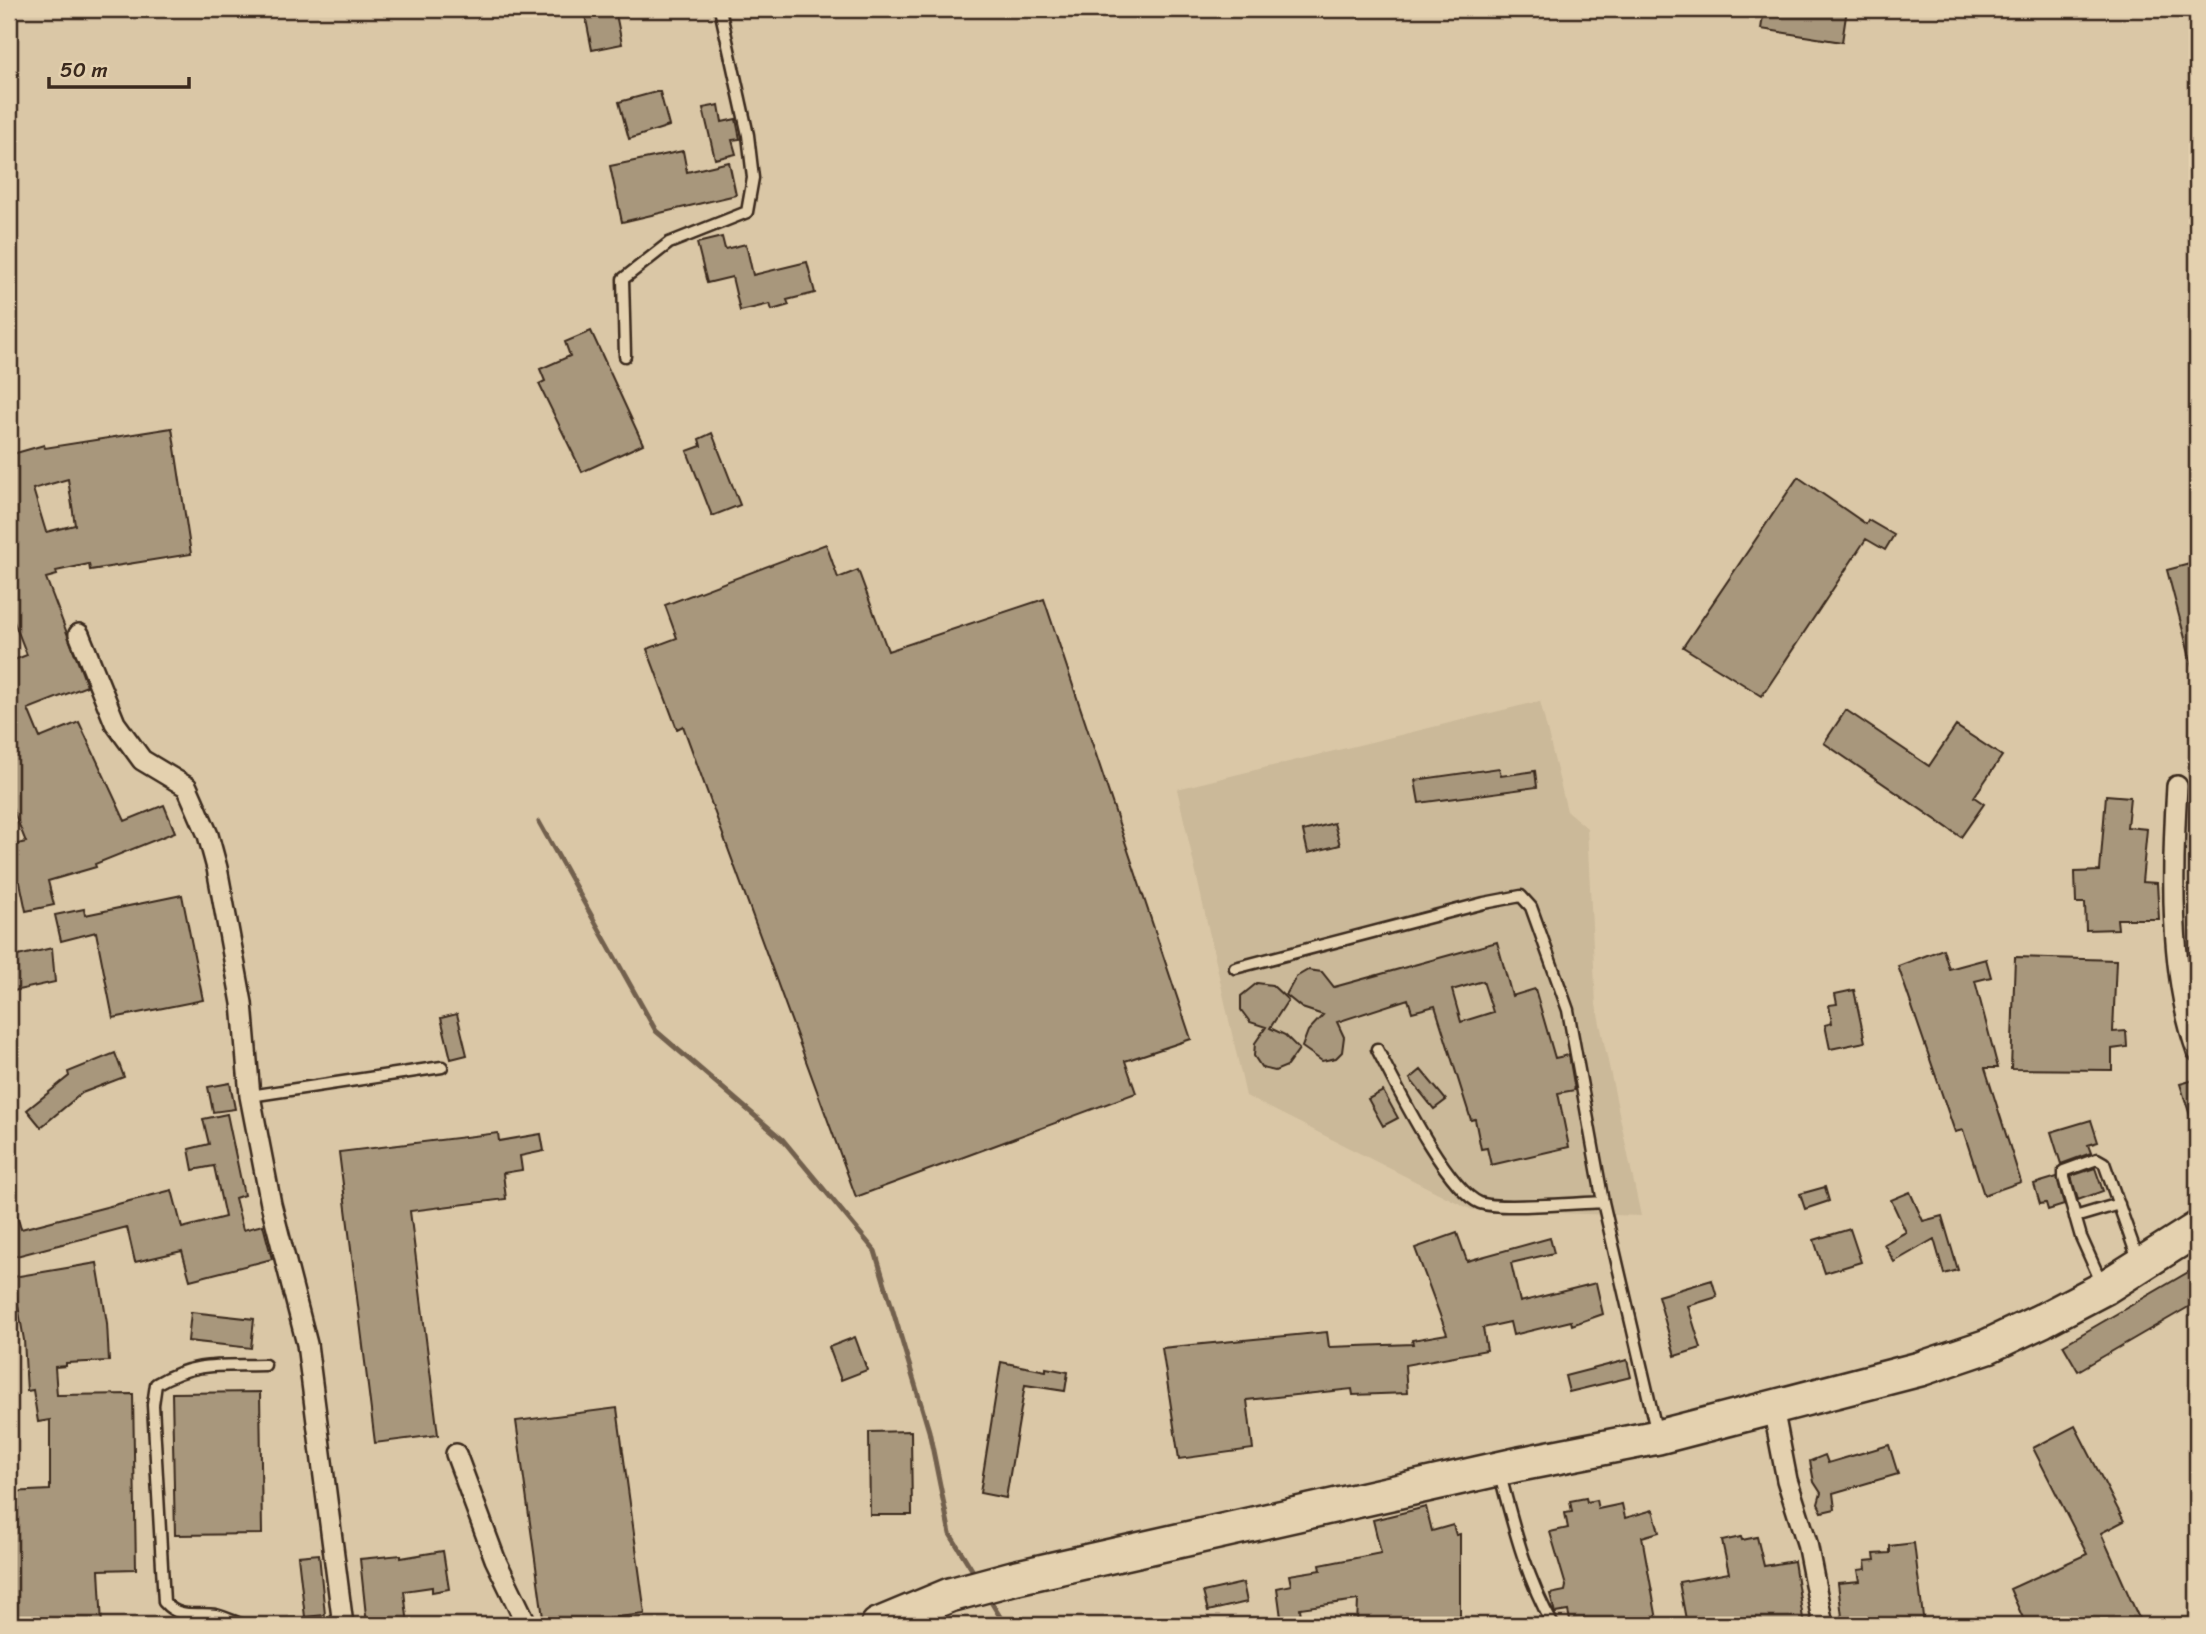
<svg xmlns="http://www.w3.org/2000/svg" width="2206" height="1634" viewBox="0 0 2206 1634" font-family="Sriracha,sans-serif">
<style>
.built{fill:#cbb999}
.lines{fill:none;stroke-linecap:round;stroke-linejoin:round}
.stream{stroke:#72604d;stroke-width:5}
.building{fill:#a8977c;stroke:#3b2a1e;stroke-width:2;fill-rule:evenodd}
.lane-casing{stroke:#3b2a1e;stroke-width:15}
.street-casing{stroke:#3b2a1e;stroke-width:24}
.highway-casing{stroke:#3b2a1e;stroke-width:38}
.lane{stroke:#e4d1af;stroke-width:10}
.street{stroke:#e4d1af;stroke-width:19}
.highway{stroke:#e4d1af;stroke-width:33}
</style>
<rect width="100%" height="100%" fill="#dac7a6"/>
<filter id="ink" filterUnits="userSpaceOnUse"><feTurbulence type="fractalNoise" baseFrequency=".0143" numOctaves="2"/><feDisplacementMap in="SourceGraphic" scale="14" xChannelSelector="R" yChannelSelector="G"/><feConvolveMatrix kernelMatrix="1 2 1 2 8 2 1 2 1" color-interpolation-filters="sRGB"/></filter>
<g filter="url(#ink)">
<!-- built -->
<path class="built" d="M 1540,701 L 1567,811 L 1587,828 L 1596,1005 L 1641,1216 L 1472,1210 L 1246,1096 L 1177,789 Z"/>
<g class="lines">
<!-- stream -->
<path class="stream" d="M 539,822 L 656,1031 L 783,1140 L 875,1251 L 929,1431 L 950,1534 L 976,1576
M 988,1597 L 1005,1625"/>
</g>
<!-- building -->
<path class="building" d="M 584,9 L 615,9 L 622,44 L 592,50 Z
M 1764,9 L 1847,9 L 1842,42 L 1761,29 Z
M 656,92 L 660,92 L 669,126 L 629,139 L 619,102 Z
M 719,105 L 722,122 L 736,119 L 740,139 L 732,140 L 736,154 L 715,159 L 703,108 Z
M 683,151 L 687,172 L 729,162 L 736,195 L 622,222 L 610,166 Z
M 722,237 L 725,249 L 746,244 L 753,275 L 807,262 L 815,293 L 787,300 L 789,305 L 772,310 L 770,304 L 740,311 L 732,277 L 707,283 L 697,243 Z
M 591,331 L 643,444 L 582,472 L 539,384 L 545,381 L 540,369 L 570,356 L 565,342 Z
M 172,428 L 191,554 L 90,570 L 89,564 L 56,571 L 57,575 L 46,578 L 87,686 L 28,709 L 40,738 L 79,722 L 125,821 L 164,805 L 175,832 L 95,864 L 96,867 L 48,881 L 54,905 L 26,911 L 20,882 L 9,885 L 9,846 L 26,842 L 9,800 L 9,662 L 27,655 L 9,609 L 9,455 L 44,445 L 45,448 ZM 68,479 L 75,525 L 46,532 L 33,489 Z
M 712,433 L 740,505 L 712,516 L 687,451 L 701,446 L 699,439 Z
M 1798,477 L 1866,524 L 1868,520 L 1894,535 L 1885,550 L 1866,539 L 1762,696 L 1683,647 Z
M 826,544 L 838,578 L 858,570 L 888,651 L 1044,599 L 1191,1039 L 1125,1061 L 1136,1093 L 856,1197 L 683,726 L 677,729 L 647,649 L 677,638 L 665,605 Z
M 2197,562 L 2197,664 L 2192,665 L 2167,570 Z
M 1846,710 L 1929,766 L 1956,726 L 2002,756 L 1974,797 L 1984,804 L 1961,837 L 1824,743 Z
M 1499,768 L 1501,776 L 1535,771 L 1537,787 L 1419,803 L 1415,780 Z
M 2106,795 L 2130,797 L 2127,827 L 2147,829 L 2142,882 L 2157,883 L 2159,919 L 2117,919 L 2118,929 L 2086,930 L 2085,903 L 2076,903 L 2075,872 L 2100,871 Z
M 1334,823 L 1340,845 L 1308,853 L 1303,831 Z
M 182,895 L 203,1000 L 113,1018 L 96,932 L 61,941 L 55,915 L 84,909 L 85,915 Z
M 1497,942 L 1512,996 L 1535,989 L 1555,1058 L 1569,1055 L 1575,1090 L 1558,1093 L 1569,1147 L 1491,1165 L 1487,1148 L 1481,1149 L 1475,1119 L 1471,1120 L 1435,1006 L 1412,1012 L 1408,999 L 1337,1022 L 1344,1037 L 1342,1052 L 1336,1058 L 1322,1061 L 1302,1047 L 1308,1031 L 1323,1015 L 1302,1008 L 1286,995 L 1296,977 L 1308,970 L 1322,972 L 1334,987 ZM 1483,981 L 1493,1012 L 1461,1022 L 1452,990 Z
M 52,948 L 55,982 L 9,992 L 9,958 Z
M 1943,949 L 1949,969 L 1986,959 L 1991,977 L 1975,981 L 1998,1068 L 1985,1068 L 2021,1182 L 1984,1195 L 1963,1130 L 1955,1132 L 1898,966 Z
M 2015,957 L 2116,960 L 2113,1032 L 2126,1031 L 2127,1047 L 2112,1049 L 2112,1070 L 2011,1069 Z
M 1257,983 L 1272,985 L 1288,1000 L 1270,1028 L 1285,1035 L 1299,1049 L 1287,1066 L 1275,1071 L 1262,1068 L 1254,1056 L 1255,1043 L 1266,1027 L 1250,1022 L 1241,1010 L 1241,996 Z
M 1854,990 L 1865,1042 L 1830,1049 L 1825,1025 L 1832,1023 L 1829,1005 L 1837,1004 L 1835,994 Z
M 457,1014 L 467,1055 L 451,1059 L 441,1018 Z
M 115,1053 L 124,1077 L 82,1093 L 41,1127 L 27,1110 L 69,1076 L 68,1072 Z
M 1421,1070 L 1446,1100 L 1434,1109 L 1410,1079 Z
M 2194,1080 L 2197,1128 L 2194,1128 L 2180,1084 Z
M 230,1083 L 235,1109 L 213,1112 L 208,1087 Z
M 1383,1091 L 1398,1118 L 1383,1126 L 1368,1099 Z
M 227,1114 L 244,1195 L 235,1198 L 243,1230 L 263,1225 L 272,1259 L 190,1280 L 182,1251 L 135,1262 L 127,1227 L 9,1258 L 9,1202 L 13,1202 L 21,1229 L 172,1190 L 182,1228 L 225,1217 L 214,1166 L 193,1170 L 189,1149 L 209,1144 L 203,1119 Z
M 2091,1120 L 2098,1142 L 2088,1145 L 2091,1153 L 2061,1164 L 2051,1132 Z
M 498,1133 L 499,1141 L 541,1134 L 544,1151 L 520,1156 L 522,1170 L 503,1173 L 506,1199 L 410,1211 L 438,1435 L 375,1443 L 339,1152 Z
M 2095,1168 L 2103,1191 L 2078,1200 L 2071,1176 Z
M 2057,1177 L 2064,1205 L 2048,1210 L 2046,1203 L 2040,1204 L 2034,1184 Z
M 1825,1187 L 1829,1201 L 1805,1209 L 1800,1194 Z
M 1910,1192 L 1923,1221 L 1942,1216 L 1958,1270 L 1944,1274 L 1934,1239 L 1894,1262 L 1884,1244 L 1906,1232 L 1891,1200 Z
M 1850,1229 L 1861,1262 L 1825,1273 L 1814,1240 Z
M 1457,1233 L 1467,1261 L 1550,1238 L 1554,1253 L 1511,1263 L 1520,1302 L 1596,1283 L 1603,1314 L 1572,1325 L 1571,1321 L 1513,1335 L 1510,1322 L 1483,1328 L 1487,1350 L 1405,1365 L 1407,1393 L 1353,1395 L 1352,1389 L 1247,1400 L 1253,1449 L 1179,1459 L 1162,1348 L 1327,1332 L 1329,1347 L 1413,1344 L 1412,1340 L 1447,1334 L 1415,1248 Z
M 97,1263 L 107,1323 L 109,1361 L 66,1363 L 66,1366 L 55,1367 L 57,1395 L 133,1394 L 136,1569 L 99,1570 L 102,1625 L 15,1625 L 9,1575 L 9,1492 L 50,1490 L 50,1420 L 38,1422 L 33,1390 L 27,1391 L 24,1340 L 13,1277 Z
M 2197,1267 L 2197,1302 L 2078,1371 L 2063,1345 Z
M 1712,1280 L 1717,1297 L 1688,1306 L 1701,1348 L 1675,1356 L 1658,1296 Z
M 191,1312 L 254,1319 L 251,1348 L 188,1341 Z
M 855,1337 L 867,1370 L 841,1380 L 829,1347 Z
M 1627,1360 L 1631,1377 L 1569,1392 L 1565,1376 Z
M 1001,1362 L 1046,1371 L 1046,1368 L 1068,1372 L 1065,1391 L 1025,1385 L 1006,1498 L 980,1493 Z
M 260,1392 L 262,1534 L 175,1535 L 172,1393 Z
M 617,1408 L 645,1614 L 544,1625 L 516,1421 Z
M 2075,1426 L 2124,1521 L 2101,1533 L 2142,1625 L 2026,1625 L 2010,1589 L 2087,1554 L 2033,1448 Z
M 911,1431 L 912,1515 L 870,1515 L 869,1432 Z
M 1889,1445 L 1898,1474 L 1833,1493 L 1835,1509 L 1822,1512 L 1818,1504 L 1821,1493 L 1814,1482 L 1810,1461 L 1825,1455 L 1828,1463 Z
M 1586,1498 L 1587,1502 L 1596,1500 L 1598,1509 L 1622,1504 L 1625,1518 L 1653,1510 L 1659,1532 L 1642,1537 L 1658,1625 L 1571,1625 L 1568,1611 L 1555,1613 L 1550,1594 L 1565,1591 L 1566,1586 L 1550,1532 L 1568,1528 L 1565,1513 L 1572,1512 L 1570,1501 Z
M 1426,1507 L 1432,1531 L 1453,1525 L 1456,1535 L 1460,1534 L 1460,1625 L 1357,1625 L 1358,1600 L 1300,1608 L 1302,1625 L 1282,1625 L 1277,1588 L 1291,1585 L 1289,1575 L 1321,1570 L 1320,1565 L 1381,1553 L 1373,1520 Z
M 1741,1537 L 1742,1540 L 1757,1537 L 1764,1566 L 1794,1561 L 1804,1625 L 1687,1625 L 1679,1582 L 1729,1573 L 1722,1541 Z
M 1914,1543 L 1924,1625 L 1843,1625 L 1838,1583 L 1860,1581 L 1858,1570 L 1866,1569 L 1865,1561 L 1875,1560 L 1874,1554 L 1890,1553 L 1890,1546 Z
M 443,1551 L 449,1589 L 432,1592 L 432,1587 L 404,1591 L 408,1625 L 367,1625 L 360,1559 L 401,1555 L 401,1558 Z
M 319,1554 L 325,1615 L 305,1617 L 298,1556 Z
M 1243,1583 L 1247,1602 L 1208,1611 L 1203,1592 Z"/>
<g class="lines">
<!-- lane casing -->
<g class="lane-casing">
<path id="lane" d="M 625,356 L 623,279 L 669,243 L 747,212 L 753,178 L 748,135 L 720,9
M 1235,968 L 1484,903 L 1521,896 L 1531,907 L 1568,1010 L 1603,1202 L 1657,1434
M 1377,1049 C 1395,1083 1446,1189 1480,1203 C 1498,1210 1580,1203 1603,1202
M 250,1096 L 442,1067
M 2075,1217 L 2119,1204
M 2102,1284 L 2081,1237 L 2064,1178 L 2064,1171 L 2097,1159 L 2104,1163 L 2138,1259
M 1500,1475 C 1514,1528 1526,1577 1553,1625
M 243,1625 C 234,1622 225,1617 216,1615 C 196,1612 180,1620 164,1602 L 153,1405 L 156,1384 C 195,1361 222,1366 265,1365"/>
</g>
<!-- street casing -->
<g class="street-casing">
<path id="street" d="M 79,634 L 115,723 L 142,760 L 187,787 L 208,835 L 217,868 L 242,1003 L 250,1096 L 271,1204 L 307,1344 L 343,1625
M 2177,786 C 2172,868 2169,973 2197,1051
M 1773,1408 L 1787,1480 L 1807,1543 L 1823,1625
M 456,1454 L 495,1559 L 527,1625"/>
</g>
<!-- highway casing -->
<g class="highway-casing">
<path id="highway" d="M 878,1625 L 950,1595 L 1013,1578 L 1520,1464 L 1658,1437 L 1920,1369 L 1988,1346 L 2043,1320 L 2104,1288 L 2197,1229"/>
</g>
<!-- lane -->
<use href="#lane" class="lane"/>
<!-- street -->
<use href="#street" class="street"/>
<!-- highway -->
<use href="#highway" class="highway"/>
</g>
</g>
<!-- margin -->
<rect width="2206" height="1634" fill="none" stroke="#e4d1af" stroke-width="35"/>
<rect x="18" y="18" width="2171" height="1599" fill="none" stroke="#3b2a1e" stroke-width="2.5" filter="url(#ink)"/>
<!-- scale -->
<path d="M49 77v10h140v-10" fill="none" stroke="#3b2a1e" stroke-width="3.5"/>
<text x="60" y="77" font-size="21" fill="#3b2a1e" stroke="#e4d1af" stroke-width="5" paint-order="stroke">50 m</text>
</svg>
